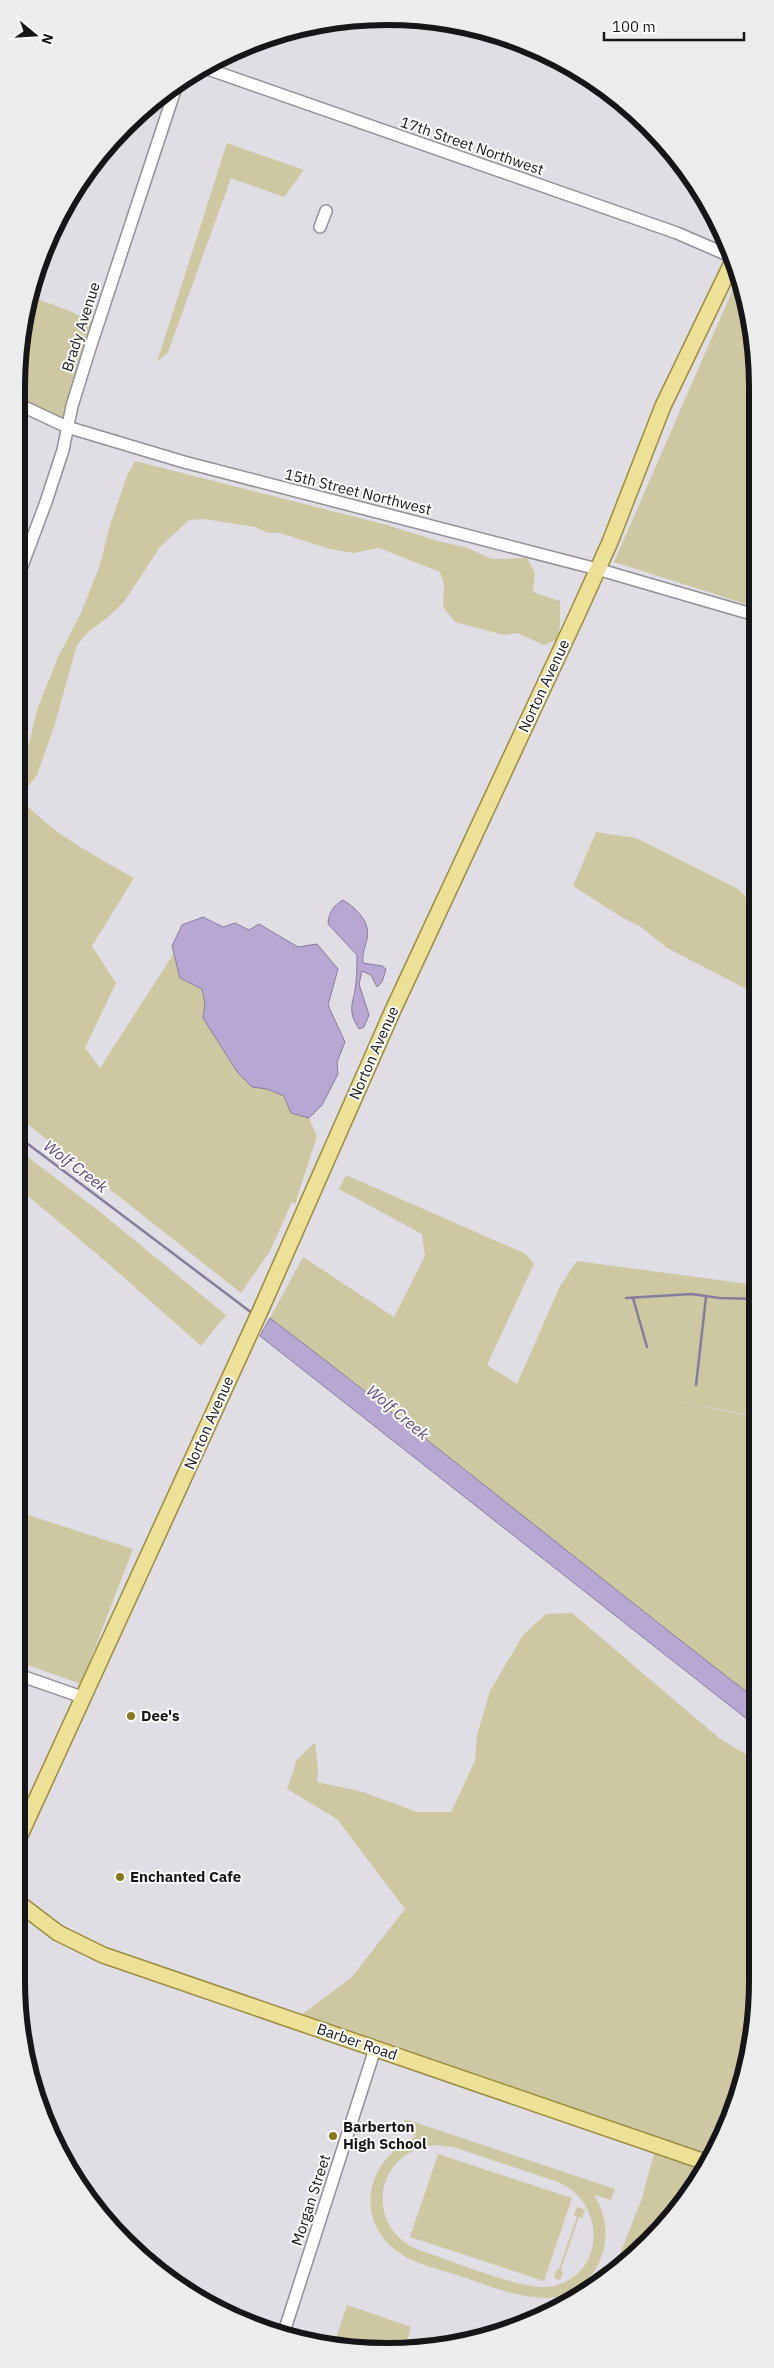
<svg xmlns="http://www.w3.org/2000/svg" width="774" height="2368" viewBox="0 0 774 2368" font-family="'IBM Plex Sans',sans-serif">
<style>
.green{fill:#cec8a2;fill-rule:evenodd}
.water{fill:#b7a8d3;stroke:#877c9b}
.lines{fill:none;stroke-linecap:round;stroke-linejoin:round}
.stream{stroke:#877c9b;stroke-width:2.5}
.minor-casing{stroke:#928f97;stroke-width:14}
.major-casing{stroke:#9a8d3f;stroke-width:18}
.minor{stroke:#fff;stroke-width:11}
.major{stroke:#ede198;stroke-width:15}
.poi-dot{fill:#87791d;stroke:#fff;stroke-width:2}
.labels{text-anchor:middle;stroke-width:4;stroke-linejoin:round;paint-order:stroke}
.street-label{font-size:15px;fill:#161517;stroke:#fff}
.poi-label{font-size:15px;font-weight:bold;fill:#161517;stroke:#fff;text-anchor:start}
.water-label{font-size:16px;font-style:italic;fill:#5f4881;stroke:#fff}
.rim{fill:none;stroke:#161517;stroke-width:6}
</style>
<rect width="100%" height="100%" fill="#e0dde5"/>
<!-- green -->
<path class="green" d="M 227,143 L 304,170 L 284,197 L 231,178 L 168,352 L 157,362 Z
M 737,280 L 755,338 L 755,607 L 614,562 Z
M 29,296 L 70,311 L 97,325 L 65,423 L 16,399 L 23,314 Z
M 135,461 L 387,525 L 437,541 L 465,547 L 492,559 L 527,558 L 535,573 L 533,592 L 560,601 L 560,624 L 558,639 L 544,645 L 517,633 L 504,635 L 455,622 L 443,607 L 444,585 L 440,572 L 379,548 L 354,553 L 330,549 L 280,533 L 268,533 L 255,527 L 204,519 L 189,520 L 160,547 L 124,602 L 108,617 L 88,632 L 77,645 L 54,727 L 37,775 L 27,788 L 25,803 C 55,836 96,856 134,878 L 92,946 L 116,983 L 85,1048 L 100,1068 L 174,953 L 180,978 L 202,989 L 205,1004 L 203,1018 L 238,1073 L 252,1087 L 267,1089 L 284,1096 L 291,1113 L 309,1118 L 317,1136 L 295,1204 L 292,1202 L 270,1251 L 241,1293 L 16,1115 L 16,744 L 20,746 L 29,744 L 37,710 L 58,657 L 81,613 L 100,565 L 110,525 L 127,476 Z
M 596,832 L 636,838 L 738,889 L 756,906 L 756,994 L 667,948 L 641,927 L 623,918 L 573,886 Z
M 16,1148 L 99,1211 L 226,1315 L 201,1346 L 104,1260 L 16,1186 Z
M 346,1175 L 526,1254 L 534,1264 L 487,1365 L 517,1384 L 560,1286 L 577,1261 L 756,1285 L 757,1417 L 674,1400 L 757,1418 L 757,1700 C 594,1574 434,1443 270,1318 L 303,1257 L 394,1317 L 425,1256 L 422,1234 L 339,1189 Z
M 16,1511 L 133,1549 L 81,1684 L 16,1661 Z
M 572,1613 L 719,1738 L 757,1761 L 758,1981 L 751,2054 L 729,2123 L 695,2187 L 611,2276 L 641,2201 L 655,2150 L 294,2020 L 351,1978 L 405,1909 L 337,1819 L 287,1789 L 297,1760 L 315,1742 L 318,1768 L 317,1782 L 363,1792 L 417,1812 L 451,1812 L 475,1761 L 477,1735 L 490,1691 L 523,1635 L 546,1614 Z
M 405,2119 L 615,2189 L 611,2200 L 594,2195 C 606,2215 610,2237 600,2260 C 573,2323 507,2292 460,2276 C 440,2269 414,2265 397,2251 C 351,2216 369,2157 417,2136 L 401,2130 ZM 437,2145 L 453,2147 L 558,2182 C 609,2204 605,2280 547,2287 C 521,2290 448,2259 419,2250 C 362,2226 375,2149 437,2145 Z
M 438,2154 L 572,2198 L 544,2281 L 410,2237 Z
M 577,2207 L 585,2210 L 582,2218 L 579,2217 L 561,2269 L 563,2273 L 560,2280 L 554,2278 L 556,2271 L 559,2269 L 577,2217 L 574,2215 Z
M 347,2305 L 411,2327 L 404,2351 L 333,2347 Z"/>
<!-- water -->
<path class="water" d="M 343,900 C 356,908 371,922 367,939 C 365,948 362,953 363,963 L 382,966 L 386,969 L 382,982 L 377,987 L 371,975 L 362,971 L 359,984 L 369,1015 L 364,1027 L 359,1029 C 346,1009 354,1003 356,983 C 357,974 357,964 357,955 L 328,924 C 329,912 333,906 343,900 Z
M 203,917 L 223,927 L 235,923 L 249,930 L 259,924 L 298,947 L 317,944 L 338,969 L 328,1005 L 345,1042 L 337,1062 L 338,1074 L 322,1105 L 309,1118 L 291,1113 L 284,1096 L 267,1089 L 252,1087 L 238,1073 L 203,1018 L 205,1004 L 202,989 L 180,978 L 172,946 L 182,925 Z
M 270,1318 C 434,1443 594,1574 757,1700 L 757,1727 L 260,1336 Z"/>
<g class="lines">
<!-- stream -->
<path class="stream" d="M 16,1135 L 252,1313
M 626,1298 L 692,1294 L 719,1298 L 756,1299
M 633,1298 L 647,1347
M 696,1385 L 706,1297"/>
<!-- minor casing -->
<g class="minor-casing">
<path id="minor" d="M 202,67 L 677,233 L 730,256
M 320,227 L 326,211
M 16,403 L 67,427 L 184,462 L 597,569 L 755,615
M 16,539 L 31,543
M 16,582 L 46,502 L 63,450 L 72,406 L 90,348 L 178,81
M 16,1674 L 82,1697
M 284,2332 L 375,2049"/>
</g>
<!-- major casing -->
<g class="major-casing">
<path id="major" d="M 16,1844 L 262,1307 L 393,1010 L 578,613 L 610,542 L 663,406 L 732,263
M 16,1901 L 58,1933 L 103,1955 L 708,2163"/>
</g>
<!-- minor -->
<use href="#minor" class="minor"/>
<!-- major -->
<use href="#major" class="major"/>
</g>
<!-- markers -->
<g class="poi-dot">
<circle cx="131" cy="1716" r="5"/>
<circle cx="120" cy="1877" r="5"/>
<circle cx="333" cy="2136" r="5"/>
</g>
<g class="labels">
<!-- street labels -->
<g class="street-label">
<text transform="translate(472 146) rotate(19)" y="5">17th Street Northwest</text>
<text transform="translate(81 327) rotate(-72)" y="5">Brady Avenue</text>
<text transform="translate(358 492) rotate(14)" y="5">15th Street Northwest</text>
<text transform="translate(544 686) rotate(-65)" y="5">Norton Avenue</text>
<text transform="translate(374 1053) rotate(-66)" y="5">Norton Avenue</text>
<text transform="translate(209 1423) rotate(-66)" y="5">Norton Avenue</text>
<text transform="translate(357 2042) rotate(19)" y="5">Barber Road</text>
<text transform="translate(311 2200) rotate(-72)" y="5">Morgan Street</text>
</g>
<!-- poi labels -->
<g class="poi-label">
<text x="141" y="1721">Dee's</text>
<text x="130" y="1882">Enchanted Cafe</text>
<text x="343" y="2132">Barberton<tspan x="343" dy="17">High School</tspan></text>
</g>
<!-- water labels -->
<g class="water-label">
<text transform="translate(76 1166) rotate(37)" y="6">Wolf Creek</text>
<text transform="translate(398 1412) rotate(40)" y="6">Wolf Creek</text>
</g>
</g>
<!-- crop -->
<path d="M0 0H774V2368H0ZM387 25H387A362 362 0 0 1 749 387V1981A362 362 0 0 1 387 2343H387A362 362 0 0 1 25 1981V387A362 362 0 0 1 387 25Z" fill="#ececec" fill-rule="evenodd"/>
<path class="rim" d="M387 25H387A362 362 0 0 1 749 387V1981A362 362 0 0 1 387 2343H387A362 362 0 0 1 25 1981V387A362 362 0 0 1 387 25Z"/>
<!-- north arrow -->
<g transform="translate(35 35) rotate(108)" stroke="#ffffff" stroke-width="4" paint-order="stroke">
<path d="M0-4L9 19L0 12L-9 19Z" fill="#161517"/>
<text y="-8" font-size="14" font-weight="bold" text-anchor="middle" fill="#161517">N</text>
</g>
<!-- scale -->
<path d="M604 32v8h140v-8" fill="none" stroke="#161517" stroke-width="2.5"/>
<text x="612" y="32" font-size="15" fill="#161517" stroke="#ffffff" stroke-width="4" paint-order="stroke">100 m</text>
</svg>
